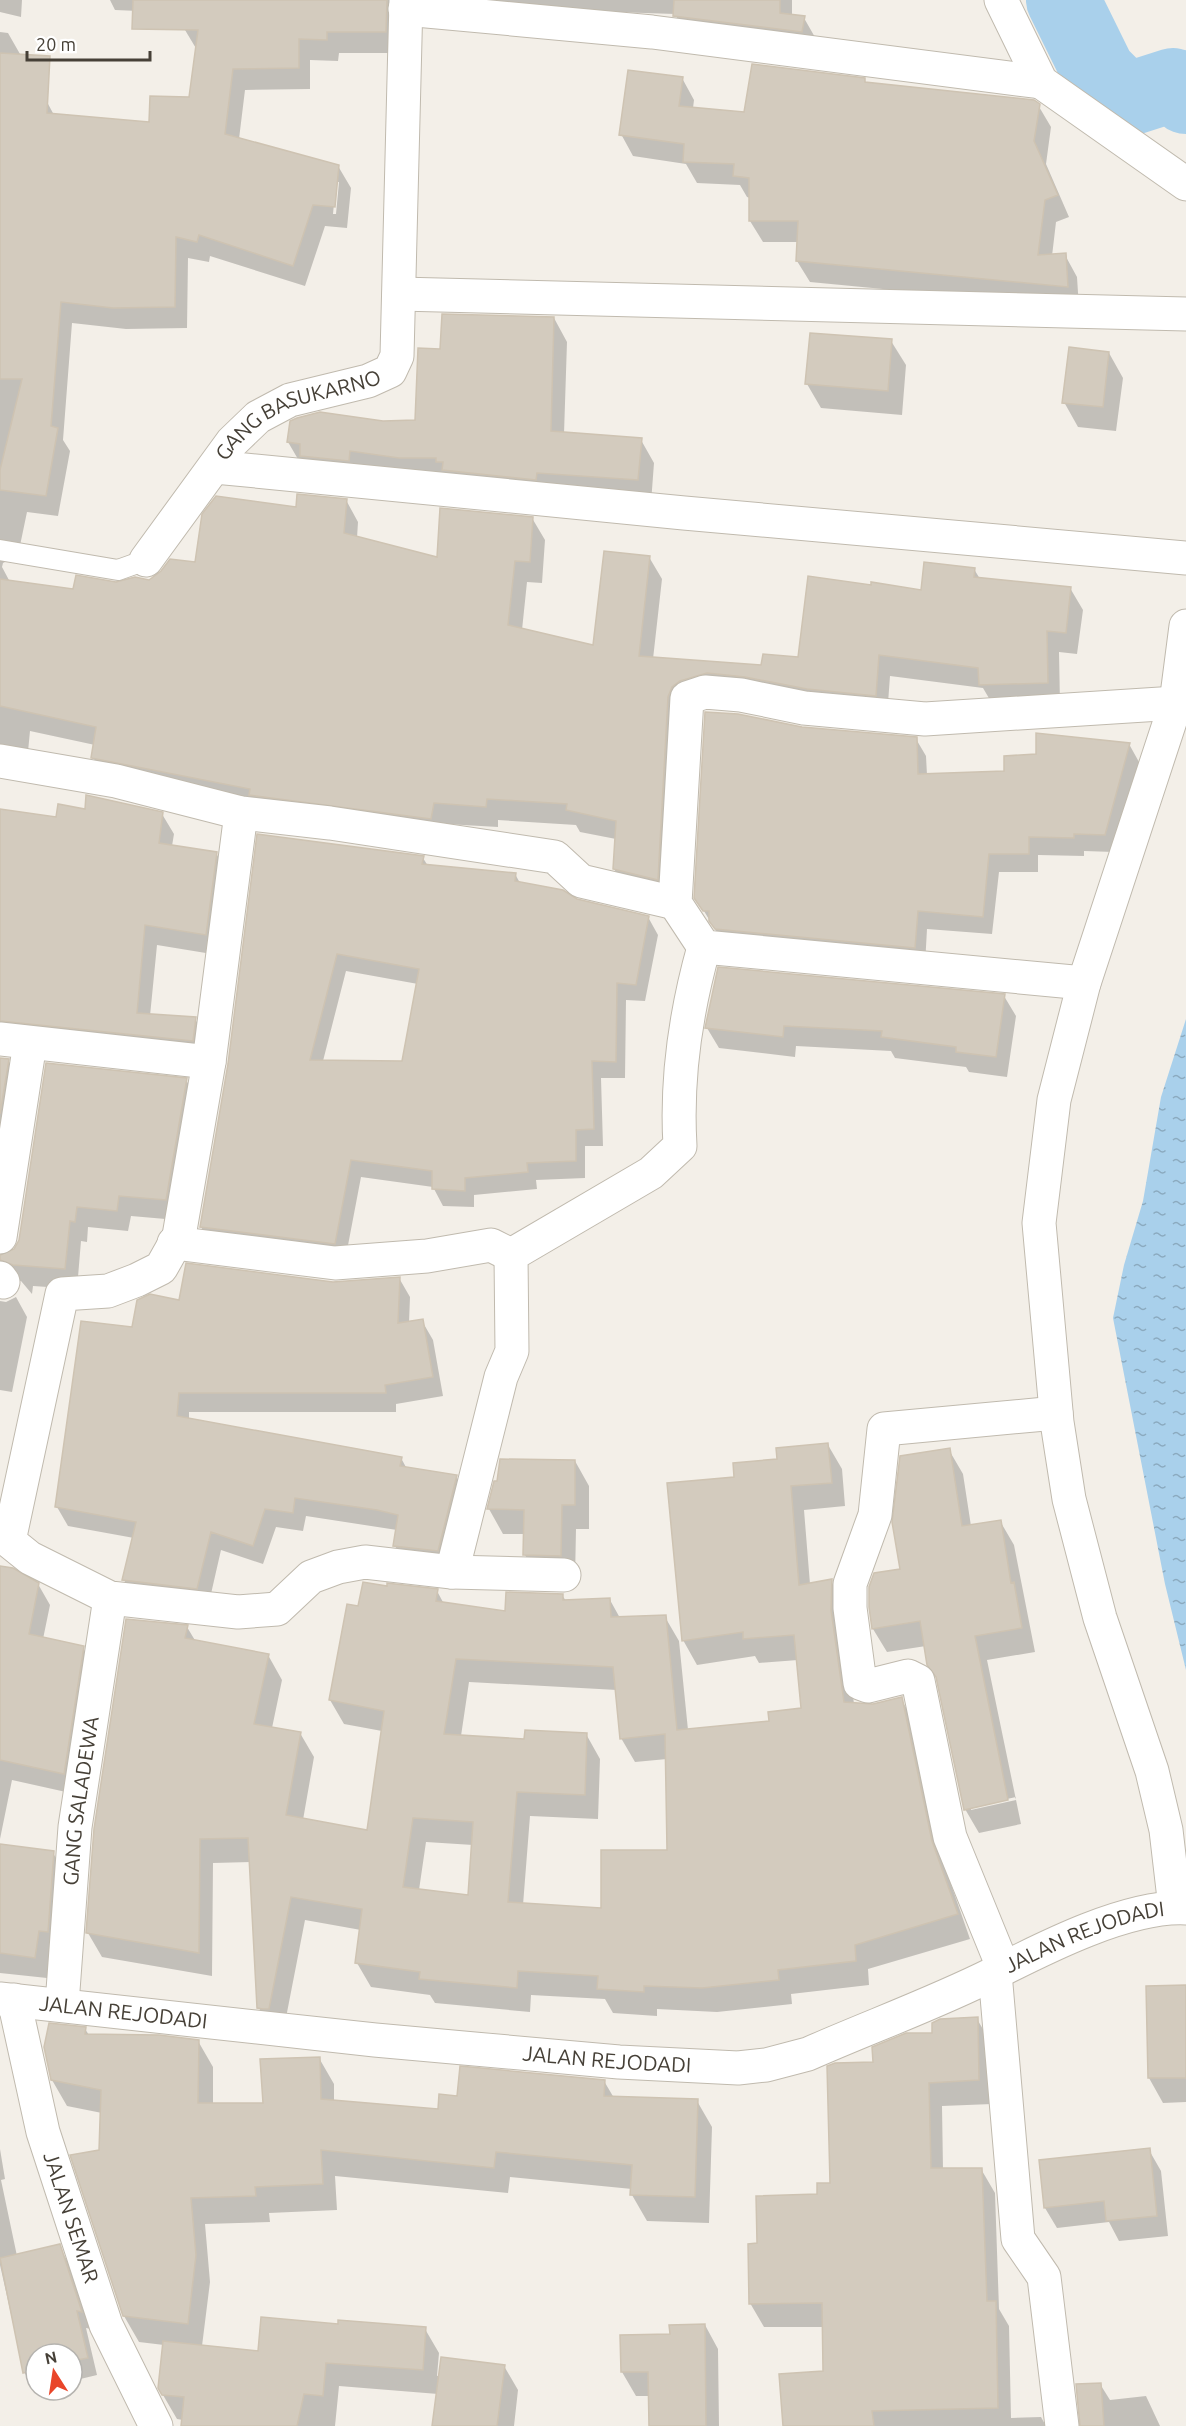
<svg xmlns="http://www.w3.org/2000/svg" width="1186" height="2426" viewBox="0 0 1186 2426" font-family="Ubuntu,sans-serif">
<style>
.water{fill:url(#water-ripples)}
.shadow{fill:#0003;fill-rule:evenodd}
.lines{fill:none;stroke-linecap:round;stroke-linejoin:round}
.river{stroke:#a9d0eb;stroke-width:74}
.building{fill:#d3cbbe;stroke:#cec3b2;stroke-width:1.5;fill-rule:evenodd}
.lane-casing{stroke:#c0baae;stroke-width:22}
.street-casing{stroke:#c0baae;stroke-width:35}
.lane{stroke:#fff;stroke-width:20}
.street{stroke:#fff;stroke-width:33}
.labels{text-anchor:middle;stroke-width:4.5;stroke-linejoin:round;paint-order:stroke}
.street-label{font-size:21px;fill:#464037;stroke:#fff}
</style>
<defs>
<pattern id="water-ripples" width="26" height="14" patternUnits="userSpaceOnUse" patternTransform="scale(1.5)"><rect width="26" height="14" fill="#a9d0eb"/><path d="M2 4q2-2 4 0t4 0M15 11q2-2 4 0t4 0" fill="none" stroke="#8baabf"/></pattern>
</defs>
<rect width="100%" height="100%" fill="#f3efe8"/>
<!-- water -->
<path class="water" d="M 1186,1019 L 1186,1670 L 1165,1584 L 1113,1318 L 1124,1265 L 1143,1201 L 1161,1097 Z"/>
<!-- shadow -->
<path class="shadow" d="M 0,0 L 22,0 L 21,17 L 0,12 Z
M 110,0 L 792,0 L 792,16 L 804,18 L 816,39 L 687,37 L 675,14 L 430,6 L 398,53 L 339,53 L 338,61 L 310,60 L 310,89 L 245,90 L 239,139 L 338,166 L 351,188 L 347,228 L 325,226 L 305,286 L 210,256 L 209,262 L 188,258 L 187,328 L 126,329 L 72,323 L 63,440 L 70,451 L 58,516 L 27,512 L 17,560 L 9,560 L 3,563 L 2,567 L 10,582 L 74,591 L 116,583 L 149,582 L 197,564 L 298,509 L 346,500 L 358,522 L 357,538 L 438,559 L 532,518 L 545,540 L 542,583 L 527,582 L 522,630 L 594,647 L 649,557 L 662,579 L 653,659 L 763,666 L 799,659 L 922,591 L 974,569 L 980,579 L 1070,588 L 1083,610 L 1077,654 L 1059,652 L 1060,704 L 993,705 L 983,688 L 890,676 L 887,717 L 693,701 L 669,900 L 627,890 L 614,869 L 616,839 L 580,832 L 576,825 L 498,820 L 498,827 L 446,824 L 443,840 L 105,779 L 93,757 L 95,745 L 30,731 L 27,762 L 0,758 L 0,32 L 8,33 L 20,54 L 19,99 L 47,102 L 54,115 L 150,123 L 190,99 L 197,50 L 185,30 L 185,13 L 115,10 ZM 336,182 L 339,182 L 336,214 L 333,214 Z
M 682,78 L 694,100 L 693,108 L 745,113 L 864,80 L 867,84 L 1038,105 L 1051,127 L 1046,164 L 1069,217 L 1056,222 L 1052,256 L 1065,255 L 1077,277 L 1079,308 L 810,282 L 797,261 L 798,242 L 763,242 L 750,221 L 750,198 L 747,197 L 740,185 L 697,183 L 686,164 L 633,156 L 621,134 Z
M 554,318 L 567,342 L 564,434 L 641,440 L 654,463 L 651,503 L 302,466 L 288,442 L 383,422 L 417,421 L 441,350 Z
M 891,341 L 906,365 L 902,415 L 821,408 L 807,384 Z
M 1109,353 L 1123,378 L 1116,431 L 1078,427 L 1064,402 Z
M 802,728 L 916,739 L 926,756 L 927,775 L 1006,773 L 1129,744 L 1139,762 L 1114,852 L 1084,851 L 1084,856 L 1038,855 L 1038,872 L 999,872 L 992,934 L 927,929 L 925,965 L 721,939 L 696,898 Z
M 0,810 L 57,819 L 86,810 L 162,814 L 174,834 L 172,846 L 216,853 L 228,874 L 218,955 L 157,945 L 150,1016 L 195,1019 L 207,1039 L 204,1061 L 0,1046 Z
M 423,858 L 428,866 L 515,874 L 520,883 L 576,901 L 648,917 L 658,935 L 645,1001 L 626,1000 L 625,1078 L 601,1078 L 603,1146 L 585,1146 L 585,1178 L 536,1180 L 537,1189 L 474,1195 L 474,1207 L 443,1206 L 433,1187 L 361,1177 L 345,1261 L 211,1244 L 201,1227 L 229,1065 ZM 346,971 L 418,984 L 404,1063 L 323,1061 Z
M 1004,996 L 1016,1016 L 1007,1077 L 969,1072 L 966,1067 L 895,1058 L 891,1051 L 796,1046 L 795,1057 L 719,1048 L 707,1028 Z
M 0,1058 L 8,1060 L 20,1081 L 0,1207 Z
M 186,1080 L 198,1100 L 177,1220 L 131,1216 L 128,1231 L 88,1227 L 87,1242 L 81,1241 L 77,1289 L 33,1286 L 32,1294 L 21,1281 L 11,1280 L 0,1284 L 0,1257 L 8,1256 Z
M 399,1278 L 410,1297 L 409,1323 L 422,1321 L 433,1340 L 443,1396 L 396,1404 L 396,1412 L 189,1412 L 189,1420 L 401,1458 L 407,1469 L 456,1476 L 467,1495 L 448,1570 L 406,1565 L 395,1546 L 397,1530 L 306,1516 L 303,1531 L 276,1527 L 263,1564 L 221,1550 L 208,1607 L 135,1599 L 124,1580 L 134,1538 L 68,1526 L 57,1507 L 133,1328 L 180,1302 L 333,1283 Z
M 16,1297 L 27,1317 L 12,1392 L 0,1390 L 0,1301 L 6,1302 Z
M 828,1445 L 842,1469 L 845,1506 L 804,1510 L 810,1584 L 831,1581 L 845,1605 L 845,1636 L 854,1704 L 873,1706 L 901,1699 L 915,1723 L 945,1867 L 970,1939 L 868,1969 L 869,1985 L 791,1994 L 792,2004 L 717,2012 L 657,2009 L 657,2016 L 613,2013 L 605,1999 L 531,1995 L 530,2012 L 435,2003 L 430,1995 L 371,1987 L 357,1963 L 361,1930 L 305,1920 L 283,2033 L 273,2032 L 259,2008 L 251,1862 L 213,1863 L 212,1976 L 102,1957 L 88,1933 L 187,1627 L 196,1642 L 268,1655 L 282,1680 L 272,1728 L 300,1733 L 314,1757 L 303,1820 L 368,1831 L 382,1731 L 344,1724 L 330,1700 L 359,1608 L 388,1588 L 437,1591 L 444,1604 L 506,1613 L 562,1595 L 566,1601 L 610,1600 L 620,1618 L 665,1617 L 679,1641 L 688,1730 L 770,1723 L 803,1709 L 798,1660 L 759,1663 L 755,1656 L 697,1665 L 683,1640 L 736,1478 ZM 469,1682 L 617,1690 L 621,1738 L 635,1762 L 667,1759 L 669,1851 L 602,1910 L 523,1905 L 530,1816 L 598,1819 L 600,1759 L 586,1734 L 526,1741 L 461,1736 ZM 426,1842 L 473,1845 L 469,1897 L 419,1890 Z
M 949,1450 L 963,1474 L 971,1526 L 1000,1521 L 1014,1545 L 1035,1652 L 987,1660 L 1021,1824 L 979,1833 L 965,1809 L 939,1682 L 928,1664 L 926,1646 L 887,1652 L 873,1629 L 901,1570 ZM 1016,1797 L 1016,1800 L 971,1810 L 971,1807 Z
M 575,1461 L 589,1486 L 589,1529 L 576,1529 L 575,1580 L 539,1579 L 525,1555 L 525,1534 L 503,1534 L 489,1509 L 495,1482 Z
M 0,1568 L 38,1584 L 50,1605 L 43,1639 L 83,1648 L 95,1668 L 75,1794 L 12,1780 L 0,1839 Z
M 0,1844 L 53,1853 L 65,1873 L 47,1978 L 0,1973 Z
M 1186,1986 L 1186,2102 L 1163,2103 L 1149,2078 L 1147,1988 Z
M 977,2019 L 991,2043 L 992,2104 L 942,2106 L 943,2170 L 981,2169 L 995,2193 L 999,2309 L 1009,2326 L 1011,2418 L 1041,2417 L 1046,2426 L 784,2426 L 825,2372 L 824,2327 L 764,2327 L 750,2303 L 758,2245 L 832,2185 L 874,2064 L 934,2034 Z
M 85,2029 L 89,2035 L 198,2041 L 213,2067 L 213,2104 L 264,2105 L 319,2058 L 334,2084 L 334,2101 L 439,2111 L 458,2098 L 604,2081 L 614,2098 L 697,2101 L 712,2127 L 709,2223 L 647,2221 L 632,2195 L 632,2189 L 510,2177 L 508,2193 L 335,2176 L 337,2210 L 269,2213 L 270,2222 L 205,2224 L 210,2282 L 202,2346 L 259,2352 L 339,2326 L 425,2329 L 439,2353 L 437,2376 L 504,2366 L 518,2390 L 514,2426 L 433,2426 L 438,2394 L 339,2386 L 335,2426 L 183,2426 L 183,2420 L 177,2419 L 163,2395 L 164,2345 L 139,2342 L 124,2316 L 101,2152 L 102,2113 L 67,2106 L 52,2080 Z
M 0,2149 L 5,2179 L 1,2180 L 17,2256 L 59,2246 L 69,2264 L 91,2329 L 86,2328 L 97,2375 L 72,2381 L 72,2354 L 36,2354 L 36,2390 L 24,2372 L 0,2265 Z
M 1149,2150 L 1161,2171 L 1168,2236 L 1119,2241 L 1109,2222 L 1057,2228 L 1045,2208 L 1041,2161 Z
M 705,2325 L 718,2349 L 719,2426 L 651,2426 L 650,2396 L 636,2396 L 622,2372 L 671,2336 Z
M 1100,2384 L 1110,2400 L 1146,2396 L 1160,2426 L 1080,2426 Z"/>
<g class="lines">
<!-- river -->
<path class="river" d="M 1063,0 L 1099,73 L 1126,100 L 1173,85 L 1186,97"/>
</g>
<!-- building -->
<path class="building" d="M 133,0 L 387,0 L 386,32 L 327,32 L 327,40 L 299,39 L 299,68 L 233,69 L 225,134 L 339,165 L 335,207 L 313,205 L 293,266 L 199,235 L 197,242 L 176,237 L 175,307 L 113,308 L 61,302 L 51,426 L 58,428 L 46,496 L 0,490 L 0,470 L 22,379 L 0,379 L 0,53 L 50,56 L 47,113 L 149,122 L 150,96 L 189,97 L 198,30 L 132,29 Z
M 674,0 L 780,0 L 780,13 L 805,16 L 802,32 L 673,16 Z
M 752,64 L 865,78 L 865,82 L 1034,100 L 1040,104 L 1034,141 L 1058,195 L 1045,200 L 1038,255 L 1066,253 L 1068,287 L 796,261 L 798,221 L 749,221 L 749,178 L 733,176 L 734,164 L 683,162 L 684,144 L 619,135 L 628,70 L 683,77 L 679,106 L 744,112 Z
M 442,314 L 554,317 L 551,431 L 642,438 L 638,480 L 537,473 L 536,480 L 442,470 L 443,462 L 436,462 L 436,458 L 399,458 L 350,451 L 349,461 L 300,456 L 300,444 L 287,442 L 290,421 L 297,418 L 320,412 L 383,421 L 415,420 L 418,348 L 440,349 Z
M 810,333 L 892,339 L 888,391 L 805,384 Z
M 1069,347 L 1109,352 L 1103,407 L 1062,403 Z
M 297,494 L 347,499 L 344,533 L 437,557 L 440,508 L 533,517 L 530,562 L 515,561 L 508,625 L 593,645 L 604,551 L 650,556 L 639,656 L 761,665 L 763,654 L 798,657 L 808,576 L 871,585 L 871,582 L 921,590 L 924,562 L 975,568 L 974,577 L 1071,587 L 1066,633 L 1047,631 L 1048,683 L 979,685 L 978,668 L 879,655 L 876,696 L 807,689 L 745,677 L 707,673 L 680,681 L 672,687 L 668,697 L 658,880 L 613,869 L 616,821 L 566,810 L 567,804 L 487,799 L 486,807 L 434,803 L 431,819 L 249,795 L 250,789 L 91,758 L 96,727 L 0,706 L 0,579 L 73,589 L 76,575 L 116,582 L 135,577 L 149,580 L 161,571 L 170,559 L 195,562 L 202,514 L 216,496 L 296,507 Z
M 705,712 L 738,714 L 802,727 L 917,737 L 918,774 L 1004,771 L 1004,756 L 1036,754 L 1036,733 L 1130,743 L 1105,835 L 1074,834 L 1074,838 L 1029,837 L 1029,854 L 989,854 L 983,917 L 918,911 L 915,948 L 715,929 L 709,921 L 709,911 L 703,911 L 694,898 Z
M 86,795 L 163,812 L 159,843 L 217,852 L 206,935 L 145,925 L 137,1013 L 196,1017 L 193,1041 L 0,1021 L 0,809 L 56,817 L 58,804 L 85,809 Z
M 257,834 L 424,856 L 422,864 L 516,873 L 515,881 L 563,890 L 577,899 L 649,916 L 636,985 L 617,983 L 616,1062 L 592,1061 L 594,1129 L 576,1130 L 576,1161 L 527,1163 L 528,1172 L 465,1178 L 465,1191 L 432,1189 L 432,1171 L 351,1160 L 335,1244 L 200,1227 L 228,1064 ZM 337,954 L 419,969 L 402,1061 L 310,1060 Z
M 718,967 L 1005,994 L 996,1057 L 956,1052 L 956,1047 L 881,1037 L 882,1031 L 784,1026 L 783,1037 L 705,1028 Z
M 0,1058 L 9,1059 L 0,1114 Z
M 46,1063 L 187,1078 L 166,1200 L 119,1196 L 117,1211 L 77,1207 L 75,1222 L 70,1221 L 65,1269 L 13,1265 L 0,1260 L 0,1255 L 14,1249 L 19,1240 Z
M 186,1263 L 333,1282 L 400,1277 L 398,1323 L 423,1319 L 433,1377 L 385,1385 L 386,1393 L 179,1393 L 177,1416 L 402,1457 L 400,1466 L 457,1475 L 438,1551 L 393,1546 L 398,1515 L 377,1510 L 295,1498 L 293,1513 L 265,1509 L 253,1546 L 211,1532 L 197,1589 L 122,1580 L 136,1522 L 55,1507 L 81,1321 L 132,1327 L 137,1300 L 150,1294 L 179,1300 Z
M 828,1443 L 832,1483 L 791,1486 L 799,1585 L 832,1579 L 831,1610 L 844,1702 L 873,1704 L 902,1697 L 932,1841 L 958,1914 L 855,1945 L 856,1961 L 778,1970 L 779,1980 L 702,1988 L 644,1986 L 644,1992 L 597,1989 L 598,1976 L 518,1971 L 517,1988 L 419,1979 L 420,1972 L 355,1963 L 362,1909 L 291,1897 L 269,2009 L 263,2009 L 257,2008 L 248,1838 L 200,1839 L 199,1953 L 86,1933 L 94,1829 L 126,1619 L 188,1625 L 185,1638 L 269,1654 L 254,1724 L 301,1732 L 286,1815 L 367,1830 L 384,1711 L 329,1700 L 347,1604 L 358,1606 L 363,1582 L 387,1586 L 387,1583 L 438,1589 L 436,1601 L 505,1611 L 506,1592 L 563,1594 L 563,1600 L 610,1598 L 611,1617 L 666,1615 L 677,1730 L 769,1721 L 768,1712 L 801,1708 L 794,1635 L 743,1639 L 743,1632 L 682,1641 L 667,1483 L 734,1477 L 733,1463 L 777,1459 L 776,1448 ZM 456,1659 L 613,1667 L 620,1739 L 665,1734 L 667,1850 L 601,1850 L 601,1908 L 508,1902 L 517,1792 L 585,1795 L 587,1733 L 525,1730 L 524,1739 L 444,1734 ZM 413,1818 L 473,1822 L 468,1895 L 403,1887 Z
M 950,1448 L 962,1526 L 1001,1520 L 1011,1583 L 1014,1582 L 1022,1628 L 975,1636 L 1008,1800 L 964,1810 L 936,1677 L 927,1665 L 920,1621 L 872,1629 L 869,1607 L 869,1587 L 874,1573 L 900,1569 L 892,1522 L 900,1456 Z
M 500,1459 L 575,1460 L 575,1505 L 562,1505 L 561,1556 L 523,1555 L 524,1510 L 487,1509 L 494,1481 L 497,1481 Z
M 0,1566 L 13,1568 L 39,1583 L 29,1634 L 84,1646 L 64,1774 L 0,1760 Z
M 0,1844 L 54,1851 L 48,1932 L 39,1931 L 35,1958 L 0,1953 Z
M 1186,1985 L 1186,2078 L 1148,2078 L 1146,1986 Z
M 978,2017 L 979,2080 L 929,2083 L 931,2168 L 982,2168 L 987,2301 L 996,2301 L 998,2408 L 872,2411 L 874,2426 L 783,2426 L 779,2374 L 823,2371 L 822,2303 L 749,2304 L 748,2244 L 757,2243 L 756,2196 L 817,2194 L 817,2183 L 830,2183 L 827,2066 L 835,2063 L 873,2062 L 872,2047 L 906,2033 L 932,2033 L 932,2023 L 940,2019 Z
M 49,2023 L 86,2027 L 85,2034 L 159,2035 L 199,2040 L 198,2103 L 263,2103 L 260,2059 L 320,2057 L 321,2099 L 438,2109 L 439,2094 L 457,2096 L 460,2066 L 605,2080 L 604,2096 L 698,2099 L 695,2197 L 630,2195 L 632,2165 L 496,2152 L 494,2168 L 321,2150 L 323,2184 L 255,2187 L 256,2196 L 191,2198 L 196,2255 L 188,2324 L 123,2316 L 70,2155 L 99,2150 L 101,2090 L 51,2080 L 44,2047 Z
M 1150,2148 L 1157,2216 L 1106,2221 L 1104,2201 L 1044,2208 L 1039,2160 Z
M 60,2244 L 82,2312 L 77,2311 L 88,2358 L 72,2361 L 72,2354 L 36,2354 L 36,2370 L 23,2373 L 0,2258 Z
M 261,2317 L 338,2324 L 338,2320 L 426,2327 L 423,2370 L 326,2363 L 323,2396 L 304,2394 L 297,2426 L 181,2426 L 184,2397 L 162,2395 L 158,2388 L 163,2341 L 258,2351 Z
M 705,2324 L 706,2426 L 649,2426 L 648,2372 L 621,2372 L 620,2335 L 670,2334 L 669,2325 Z
M 441,2357 L 505,2365 L 497,2426 L 432,2426 Z
M 1101,2383 L 1104,2426 L 1080,2426 L 1076,2384 Z"/>
<g class="lines">
<!-- lane casing -->
<g class="lane-casing">
<path id="lane" d="M 0,550 L 118,570 L 146,560"/>
</g>
<!-- street casing -->
<g class="street-casing">
<g id="street">
<path d="M 1001,0 L 1041,82 L 1186,184"/>
<path d="M 405,9 L 652,32 L 1041,82"/>
<path d="M 399,294 L 1186,314"/>
<path d="M 215,467 L 684,513 L 1186,558"/>
<path id="s1" d="M 146,560 L 232,442 L 258,417 L 290,400 L 368,381 L 390,371 L 397,356 L 406,0"/>
<path d="M 0,761 L 116,781 L 241,813 L 330,823 L 555,857 L 581,881 L 675,903"/>
<path d="M 241,813 L 209,1062 L 179,1236 L 161,1268 L 137,1280 L 108,1291 L 62,1294 L 9,1541 L 30,1558 L 110,1598 L 238,1612 L 277,1609 L 311,1577 L 338,1567 L 365,1562 L 452,1572 L 564,1575"/>
<path d="M 1084,983 L 704,947 L 675,903 L 687,698 L 705,692 L 741,695 L 804,708 L 925,719 L 1176,703"/>
<path d="M 0,1039 L 209,1062"/>
<path d="M 0,1237 L 30,1043"/>
<path d="M 174,1243 L 335,1263 L 427,1256 L 491,1245 L 511,1255"/>
<path d="M 0,1278 L 3,1282"/>
<path d="M 452,1572 L 501,1377 L 512,1351 L 511,1255 L 651,1173 L 680,1146 C 676,1080 686,1011 704,947"/>
<path d="M 1175,1907 L 1166,1830 L 1152,1771 L 1100,1618 L 1069,1499 L 1057,1422 L 1039,1223 L 1054,1100 L 1084,983 L 1176,703 L 1186,626"/>
<path d="M 1003,1967 L 950,1837 L 918,1681 L 908,1676 L 868,1686 L 860,1683 L 850,1608 L 850,1584 L 875,1515 L 884,1429 L 1056,1413"/>
<path d="M 995,1973 L 1018,2239 L 1044,2277 L 1062,2426"/>
<path id="s2" d="M 0,1999 L 375,2040 L 619,2062 L 738,2068 L 766,2065 L 808,2054 C 869,2027 933,2004 993,1974 C 1044,1948 1128,1905 1186,1908"/>
<path id="s3" d="M 14,2000 L 43,2132 L 106,2325 L 156,2426"/>
<path id="s4" d="M 62,2004 L 75,1827 L 110,1598"/>
</g>
</g>
<!-- lane -->
<use href="#lane" class="lane"/>
<!-- street -->
<use href="#street" class="street"/>
</g>
<g class="labels">
<!-- street labels -->
<g class="street-label">
<text dy="7" stroke="none"><textPath href="#s1" startOffset="219">GANG BASUKARNO</textPath></text>
<text dy="7" stroke="none"><textPath href="#s4" startOffset="204">GANG SALADEWA</textPath></text>
<text dy="7" stroke="none"><textPath href="#s2" startOffset="1114">JALAN REJODADI</textPath></text>
<text dy="7" stroke="none"><textPath href="#s2" startOffset="124">JALAN REJODADI</textPath></text>
<text dy="7" stroke="none"><textPath href="#s2" startOffset="610">JALAN REJODADI</textPath></text>
<text dy="7" stroke="none"><textPath href="#s3" startOffset="225">JALAN SEMAR</textPath></text>
</g>
</g>
<!-- north arrow -->
<g transform="translate(54 2372) rotate(348)"><circle r="28" fill="#ffffff" stroke="#b5b3af" stroke-width="1.5"/>
<path d="M0-4.5L10 22L0 15L-10 22Z" fill="#e94529"/>
<text y="-9" font-size="16" font-weight="bold" text-anchor="middle" fill="#464037">N</text>
</g>
<!-- scale -->
<path d="M27 51v9h123v-9" fill="none" stroke="#464037" stroke-width="3"/>
<text x="36" y="51" font-size="18" fill="#464037" stroke="#ffffff" stroke-width="4.5" paint-order="stroke">20 m</text>
</svg>
